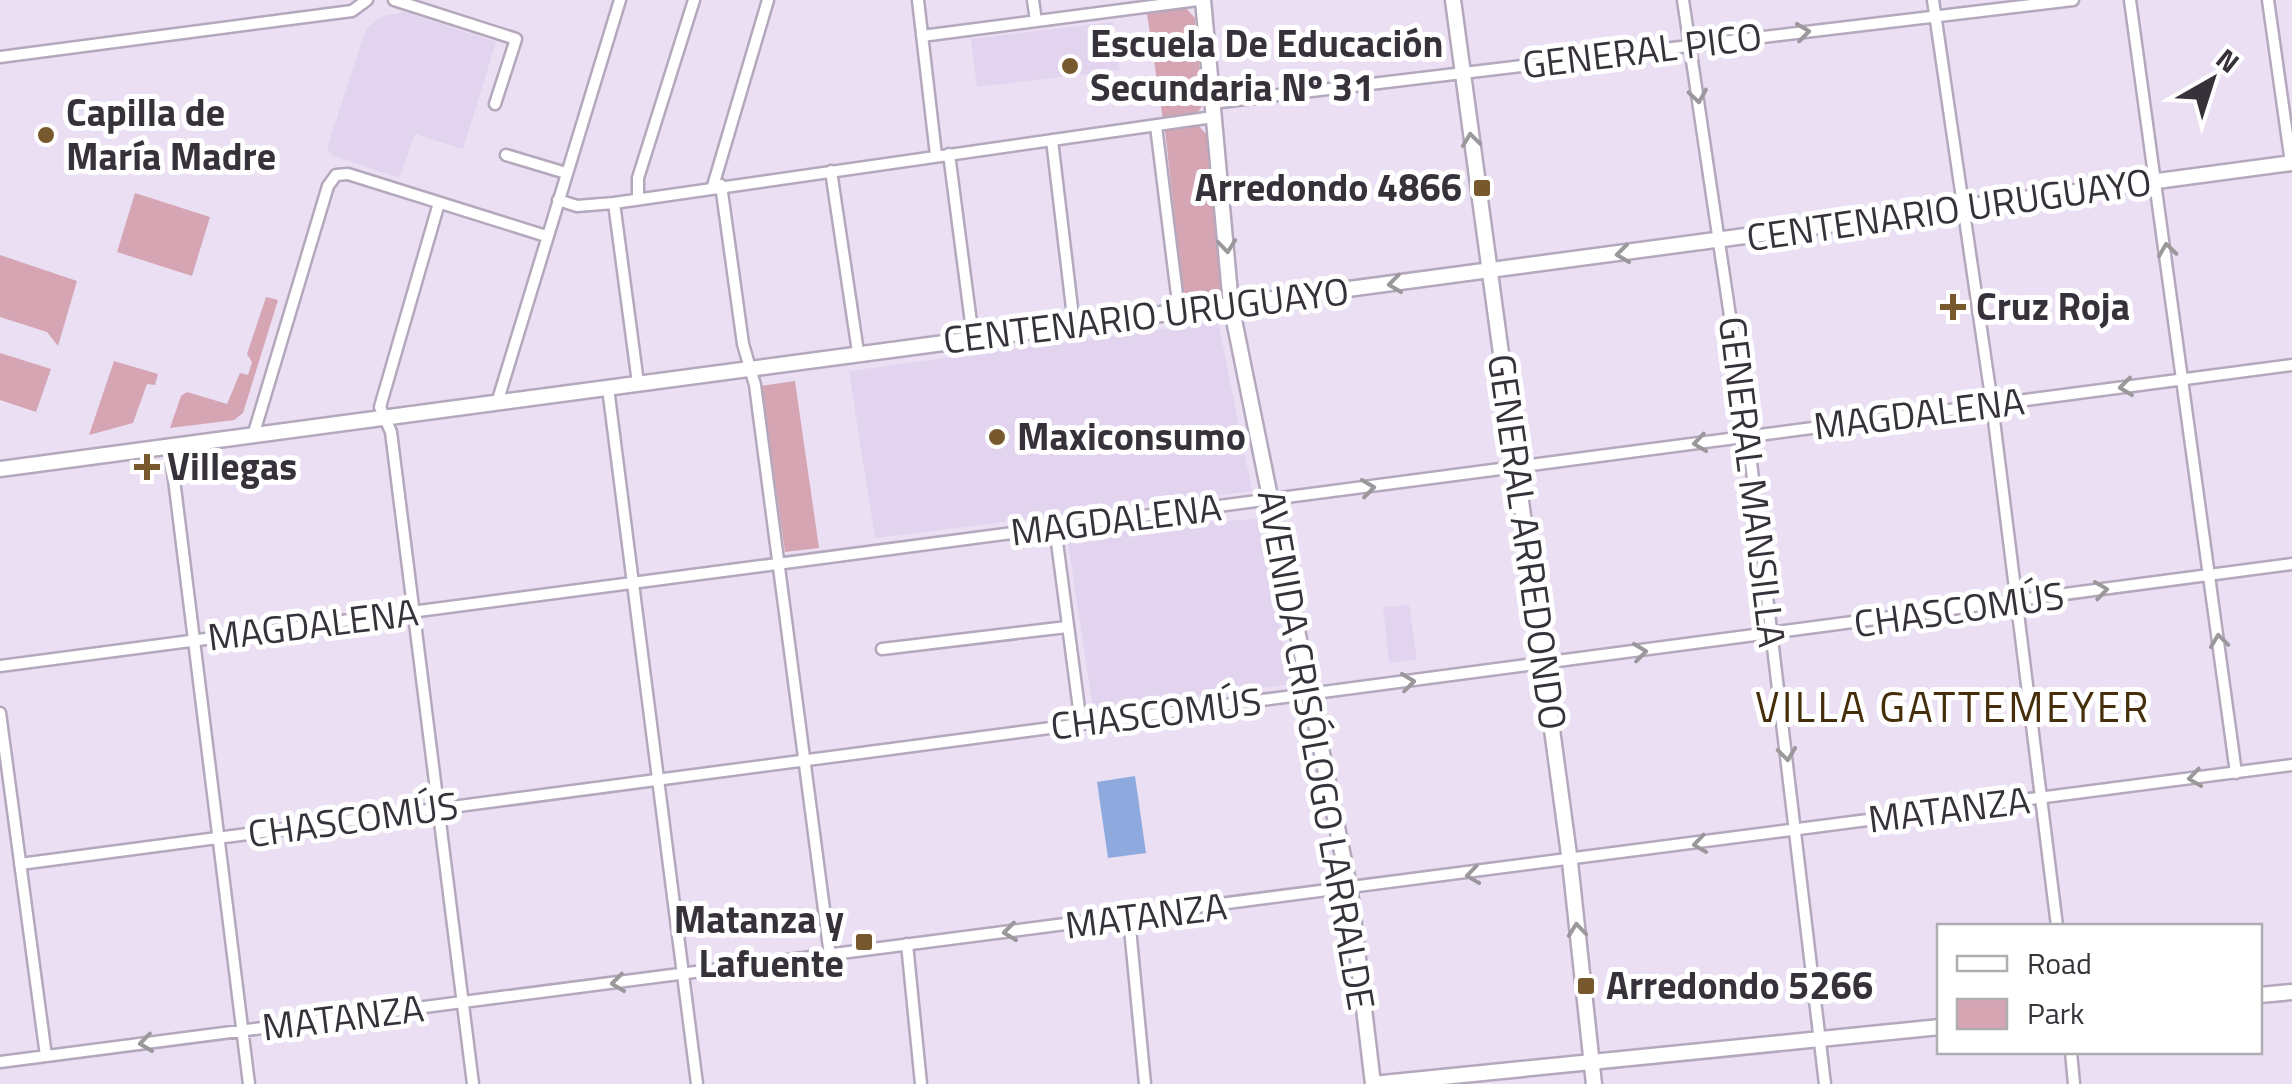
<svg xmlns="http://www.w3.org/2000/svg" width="2292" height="1084" viewBox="0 0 2292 1084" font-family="'Titillium Web',sans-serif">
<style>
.built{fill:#e2d3ee}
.green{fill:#d6a5b3}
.water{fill:#8ea9dd}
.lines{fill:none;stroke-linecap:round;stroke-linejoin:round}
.street-casing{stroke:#b4a8bc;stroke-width:15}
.secondary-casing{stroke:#b4a8bc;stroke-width:19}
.street{stroke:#fff;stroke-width:10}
.secondary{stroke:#fff;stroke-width:14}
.oneway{stroke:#9b989c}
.poi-dot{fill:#78582d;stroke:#fff;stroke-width:4}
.labels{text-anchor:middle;stroke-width:10;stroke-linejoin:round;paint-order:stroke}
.poi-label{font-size:38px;font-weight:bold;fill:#37323a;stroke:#fff;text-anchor:start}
.street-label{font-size:38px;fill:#37323a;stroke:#fff}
.quarter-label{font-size:42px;letter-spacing:2.5px;fill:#462e0a;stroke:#fff}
</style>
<rect width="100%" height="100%" fill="#ebdff4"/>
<!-- built -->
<path class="built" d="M 404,12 L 496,42 L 463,149 L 415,134 L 399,178 L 332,155 L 327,148 L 366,29 L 380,17 Z
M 1113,22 L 1119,70 L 977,87 L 971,39 Z
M 1218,322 L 1252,491 L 875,538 L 849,371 Z
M 1257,519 L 1292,684 L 1093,708 L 1066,530 Z
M 1409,605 L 1417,659 L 1389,663 L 1383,607 Z"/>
<!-- green -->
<path class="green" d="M 1186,8 L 1195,18 L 1203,105 L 1198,112 L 1163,120 L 1147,14 Z
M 1199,126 L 1207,135 L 1222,287 L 1216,296 L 1189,299 L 1183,294 L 1165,130 Z
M 135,193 L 210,217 L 192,276 L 117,252 Z
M 0,255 L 77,281 L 58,346 L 47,332 L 0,317 Z
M 266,297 L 278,300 L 243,413 L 234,420 L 170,428 L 181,396 L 187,392 L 227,404 L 240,373 L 248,375 L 252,362 L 247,354 Z
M 0,353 L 51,369 L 36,412 L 0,400 Z
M 114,361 L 158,374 L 155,385 L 147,384 L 133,423 L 89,435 Z
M 795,381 L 819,548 L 785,552 L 761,386 Z"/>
<!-- water -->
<path class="water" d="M 1135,776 L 1146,853 L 1108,858 L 1097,782 Z"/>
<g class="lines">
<!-- street casing -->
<g class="street-casing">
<path id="street" d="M 394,0 L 516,39 L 495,104
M 918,0 L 936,155
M 1033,0 L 1036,21
M 1683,0 L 1748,437 L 1825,1084
M 1933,0 L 1992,404 L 2057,926
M 2130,0 L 2236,773
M 2268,0 L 2291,163
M 922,36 L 1198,0
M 0,57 L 352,11 L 367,0
M 1212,103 L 2073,0
M 1156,126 L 1179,311
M 1052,140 L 1074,325
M 949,154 L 973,338
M 506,155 L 566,173
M 831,171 L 858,352
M 721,185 L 743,344 L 755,385 L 830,955
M 713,186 L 768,0
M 638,198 L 638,178 L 694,0
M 558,200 L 577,206 L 614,203 L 1213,117
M 439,203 L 380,407 L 391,432 L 473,1084
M 614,203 L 638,383
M 608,388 L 697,1084
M 497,403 L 620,0
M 253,436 L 328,186 L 336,175 L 348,174 L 546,236
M 170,447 L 249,1084
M 1055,527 L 1081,724
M 882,649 L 1067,627
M 0,666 L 2292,365
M 0,713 L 46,1056
M 20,864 L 2292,564
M 1129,918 L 1145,1084
M 907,944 L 921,1084
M 2071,1052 L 2074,1084
M 0,1062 L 2292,765"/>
</g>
<!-- secondary casing -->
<g class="secondary-casing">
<path id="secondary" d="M 1203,0 L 1231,305 L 1350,891 L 1373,1084
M 1453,0 L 1570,862 L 1594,1084
M 0,469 L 2292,163
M 2260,995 L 2292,992
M 1373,1084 L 1940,1027"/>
</g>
<!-- street -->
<use href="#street" class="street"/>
<!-- secondary -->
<use href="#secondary" class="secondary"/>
</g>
<!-- one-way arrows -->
<defs><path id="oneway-chevron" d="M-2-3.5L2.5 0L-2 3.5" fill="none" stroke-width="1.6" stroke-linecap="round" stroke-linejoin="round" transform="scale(2.5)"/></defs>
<g class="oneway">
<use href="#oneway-chevron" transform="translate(1803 32) rotate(-7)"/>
<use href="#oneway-chevron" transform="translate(1698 96) rotate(81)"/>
<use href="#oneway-chevron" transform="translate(1471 140) rotate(-97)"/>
<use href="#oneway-chevron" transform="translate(1227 246) rotate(84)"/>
<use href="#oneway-chevron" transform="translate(2167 250) rotate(-98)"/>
<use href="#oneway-chevron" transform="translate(1623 254) rotate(173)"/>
<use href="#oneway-chevron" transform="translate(1395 284) rotate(173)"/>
<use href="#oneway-chevron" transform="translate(2126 387) rotate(173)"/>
<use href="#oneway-chevron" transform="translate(1700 443) rotate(172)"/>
<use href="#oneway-chevron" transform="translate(1368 488) rotate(-7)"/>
<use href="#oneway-chevron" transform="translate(2101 590) rotate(-8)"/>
<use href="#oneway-chevron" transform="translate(2219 641) rotate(-97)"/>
<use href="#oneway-chevron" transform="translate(1640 652) rotate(-7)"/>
<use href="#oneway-chevron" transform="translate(1408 682) rotate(-7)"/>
<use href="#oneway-chevron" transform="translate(1787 754) rotate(83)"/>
<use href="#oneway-chevron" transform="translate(2195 778) rotate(172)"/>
<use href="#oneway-chevron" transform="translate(1700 844) rotate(172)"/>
<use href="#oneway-chevron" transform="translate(1473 875) rotate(172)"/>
<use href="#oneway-chevron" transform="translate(1577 930) rotate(-96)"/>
<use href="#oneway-chevron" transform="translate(1010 932) rotate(173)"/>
<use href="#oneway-chevron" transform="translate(618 983) rotate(173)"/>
<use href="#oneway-chevron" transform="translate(146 1043) rotate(173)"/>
</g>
<!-- markers -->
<g class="poi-dot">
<circle cx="1070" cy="66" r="10"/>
<circle cx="46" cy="135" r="10"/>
<rect x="1472" y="178" width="20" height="20" rx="5"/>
<path d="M1948 292h10v10h10v10h-10v10h-10v-10h-10v-10h10z"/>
<circle cx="997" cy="437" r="10"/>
<path d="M142 452h10v10h10v10h-10v10h-10v-10h-10v-10h10z"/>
<rect x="854" y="932" width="20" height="20" rx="5"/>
<rect x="1576" y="976" width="20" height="20" rx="5"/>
</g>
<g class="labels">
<!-- poi labels -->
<g class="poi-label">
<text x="1090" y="57">Escuela De Educación<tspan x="1090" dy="44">Secundaria Nº 31</tspan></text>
<text x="66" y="126">Capilla de<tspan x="66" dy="44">María Madre</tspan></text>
<text x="1462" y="201" text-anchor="end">Arredondo 4866</text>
<text x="1976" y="320">Cruz Roja</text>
<text x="1017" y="450">Maxiconsumo</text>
<text x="167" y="480">Villegas</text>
<text x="844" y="933" text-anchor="end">Matanza y<tspan x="844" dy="44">Lafuente</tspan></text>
<text x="1606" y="999">Arredondo 5266</text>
</g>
<!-- street labels -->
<g class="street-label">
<text transform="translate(1642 51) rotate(-7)" y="13">GENERAL PICO</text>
<text transform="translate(1949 210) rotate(-8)" y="13">CENTENARIO URUGUAYO</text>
<text transform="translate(1146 316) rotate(-7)" y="13">CENTENARIO URUGUAYO</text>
<text transform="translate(1919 414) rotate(-7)" y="13">MAGDALENA</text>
<text transform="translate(1752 482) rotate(83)" y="13">GENERAL MANSILLA</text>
<text transform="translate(1116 520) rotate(-7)" y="13">MAGDALENA</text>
<text transform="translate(1527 542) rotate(82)" y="13">GENERAL ARREDONDO</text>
<text transform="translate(1959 610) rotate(-8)" y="13">CHASCOMÚS</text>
<text transform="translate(313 625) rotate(-7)" y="13">MAGDALENA</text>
<text transform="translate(1156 714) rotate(-7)" y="13">CHASCOMÚS</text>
<text transform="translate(1316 750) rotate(80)" y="13">AVENIDA CRISÓLOGO LARRALDE</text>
<text transform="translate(1949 810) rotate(-7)" y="13">MATANZA</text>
<text transform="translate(353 820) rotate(-8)" y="13">CHASCOMÚS</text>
<text transform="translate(1146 916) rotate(-7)" y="13">MATANZA</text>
<text transform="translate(343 1018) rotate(-7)" y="13">MATANZA</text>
</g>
<!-- quarter labels -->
<g class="quarter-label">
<text x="1953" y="722">VILLA GATTEMEYER</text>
</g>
</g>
<!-- legend -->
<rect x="1937" y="924" width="325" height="130" fill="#ffffff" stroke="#afadb0" stroke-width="2.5"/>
<rect x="1957" y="956" width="50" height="15" fill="#ffffff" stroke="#afadb0" stroke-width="2.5"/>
<text x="2027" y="974" font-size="30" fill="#37323a">Road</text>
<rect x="1957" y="999" width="50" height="30" fill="#d6a5b3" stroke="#afadb0" stroke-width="2.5"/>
<text x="2027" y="1024" font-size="30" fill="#37323a">Park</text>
<!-- north arrow -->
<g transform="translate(2212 80) rotate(39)" stroke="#ffffff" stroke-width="8" paint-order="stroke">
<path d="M0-8L18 38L0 25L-18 38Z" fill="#37323a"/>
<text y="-15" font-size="28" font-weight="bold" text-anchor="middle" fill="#37323a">N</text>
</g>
</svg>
